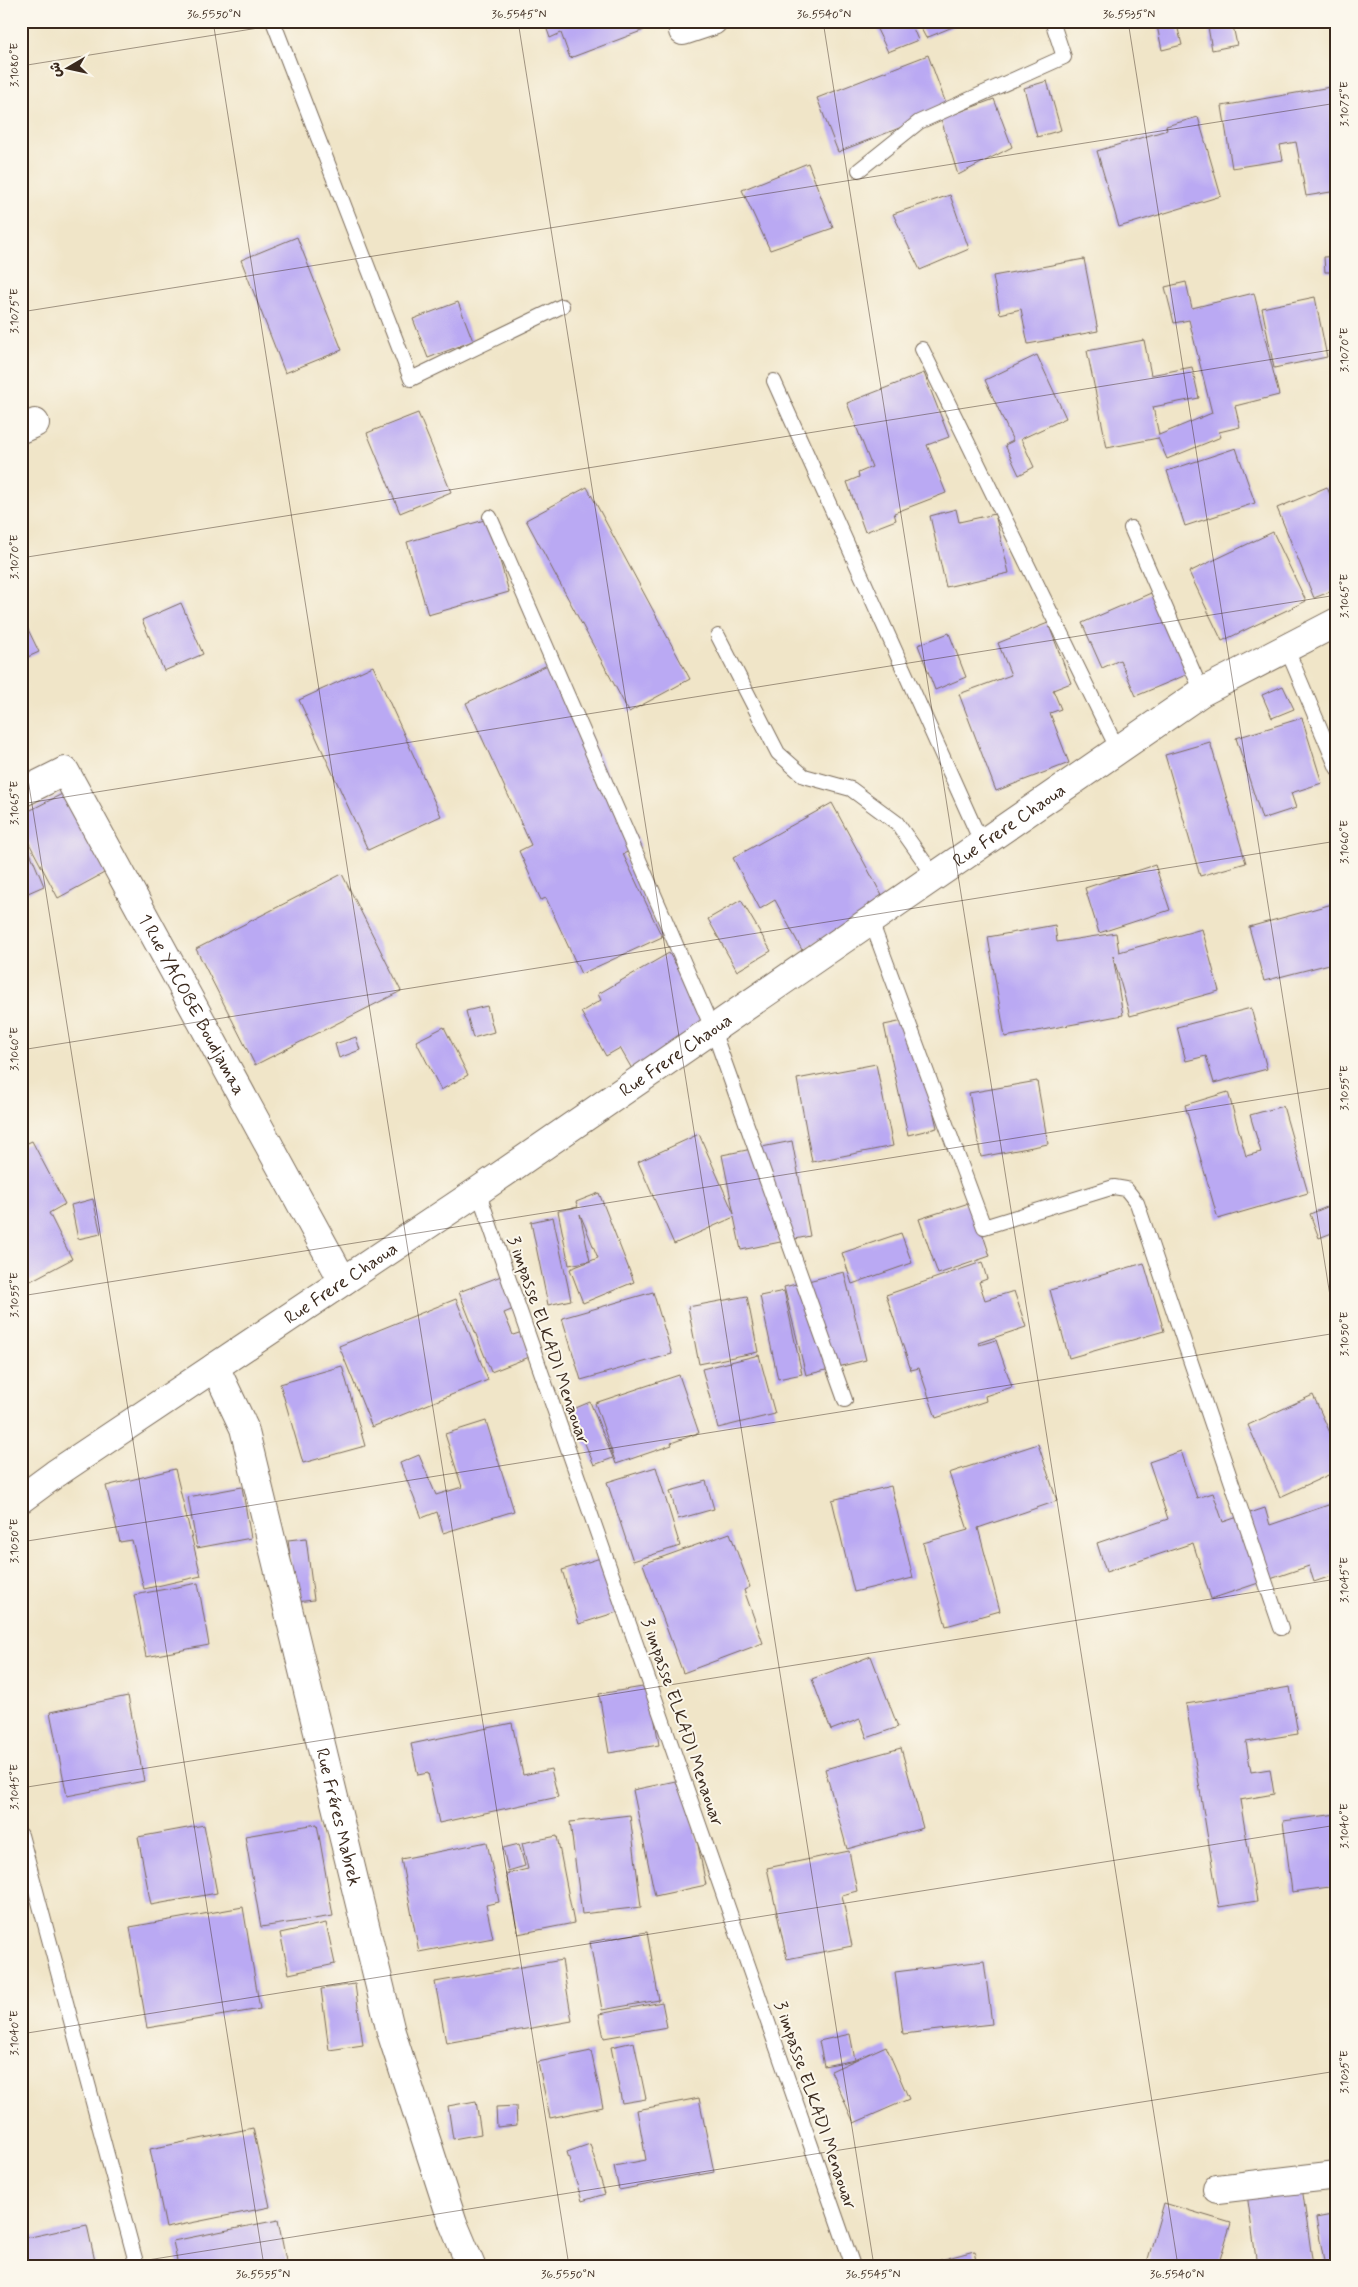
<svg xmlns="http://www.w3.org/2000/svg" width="1358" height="2287" viewBox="0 0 1358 2287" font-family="Mynerve,'Playpen Sans Arabic',sans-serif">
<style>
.building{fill:#baa9f3}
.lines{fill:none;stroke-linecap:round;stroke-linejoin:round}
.lane-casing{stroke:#7a6b5a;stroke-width:16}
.street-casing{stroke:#7a6b5a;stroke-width:30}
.lane{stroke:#fff;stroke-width:14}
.street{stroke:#fff;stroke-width:28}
.ticks{fill:none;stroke:#3b2a1e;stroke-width:1;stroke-opacity:0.45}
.labels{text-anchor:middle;stroke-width:4;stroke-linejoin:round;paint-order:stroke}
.street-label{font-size:18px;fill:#3b2a1e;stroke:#fbf7ec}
.neatline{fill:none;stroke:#3b2a1e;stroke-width:2}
.ticks-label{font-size:12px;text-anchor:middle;fill:#3b2a1e}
</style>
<rect width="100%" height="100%" fill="#fbf7ec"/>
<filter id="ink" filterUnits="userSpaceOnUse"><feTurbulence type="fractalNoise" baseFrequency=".02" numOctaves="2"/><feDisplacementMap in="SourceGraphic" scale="10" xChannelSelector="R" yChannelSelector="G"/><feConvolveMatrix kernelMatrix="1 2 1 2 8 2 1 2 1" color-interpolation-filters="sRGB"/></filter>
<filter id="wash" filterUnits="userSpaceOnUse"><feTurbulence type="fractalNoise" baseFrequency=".0096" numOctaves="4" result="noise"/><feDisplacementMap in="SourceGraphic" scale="20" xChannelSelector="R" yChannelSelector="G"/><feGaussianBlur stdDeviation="1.12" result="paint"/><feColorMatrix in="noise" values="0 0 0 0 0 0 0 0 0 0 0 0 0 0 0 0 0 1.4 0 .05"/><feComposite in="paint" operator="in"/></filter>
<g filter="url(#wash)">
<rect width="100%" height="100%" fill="#f0e5c8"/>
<g id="blocks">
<!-- building -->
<path class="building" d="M 544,21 L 641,21 L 644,30 L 570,58 L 561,33 L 550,38 Z
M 873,21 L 910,21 L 918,40 L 888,52 Z
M 917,21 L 967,21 L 926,38 Z
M 1156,21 L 1176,21 L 1182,45 L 1162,50 Z
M 1207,21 L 1232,21 L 1237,45 L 1212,50 Z
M 928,55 L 948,109 L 838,152 L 817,98 Z
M 1047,81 L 1061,130 L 1037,137 L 1024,88 Z
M 1336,86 L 1337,191 L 1306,196 L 1296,142 L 1280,145 L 1283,160 L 1232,168 L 1222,106 Z
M 994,99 L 1012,147 L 958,175 L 941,119 Z
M 1198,117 L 1221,196 L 1119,227 L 1097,151 L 1167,130 L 1166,126 Z
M 808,163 L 833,228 L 770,250 L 742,190 Z
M 950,195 L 969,249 L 920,270 L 893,214 Z
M 297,237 L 342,350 L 285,373 L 241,260 Z
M 1337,256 L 1337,272 L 1325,272 L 1324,257 Z
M 1084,259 L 1098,331 L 1028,344 L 1021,309 L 1000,314 L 993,276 Z
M 1186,282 L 1192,308 L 1254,293 L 1279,395 L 1235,406 L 1240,427 L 1219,432 L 1221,437 L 1167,459 L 1158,438 L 1107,448 L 1087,351 L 1144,340 L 1151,375 L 1192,367 L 1199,398 L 1153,407 L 1159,435 L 1212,413 L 1189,320 L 1174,323 L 1165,287 Z
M 1315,297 L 1327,357 L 1274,368 L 1262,308 Z
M 458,302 L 473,341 L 428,358 L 413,319 Z
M 1037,355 L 1066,418 L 1021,439 L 1034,467 L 1019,475 L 1005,445 L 1013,441 L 985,380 Z
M 924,373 L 949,437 L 927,445 L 946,493 L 894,513 L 896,520 L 865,532 L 847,482 L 859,477 L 858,473 L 872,467 L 847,403 Z
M 418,413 L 451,492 L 400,513 L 367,433 Z
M 1236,448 L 1255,503 L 1185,526 L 1167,471 Z
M 587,487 L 690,679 L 629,712 L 526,520 Z
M 1327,487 L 1337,511 L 1337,589 L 1314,598 L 1277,508 Z
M 956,509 L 959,522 L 995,514 L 1009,573 L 946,587 L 930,516 Z
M 488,519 L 509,592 L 428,615 L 407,542 Z
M 1273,532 L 1306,601 L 1222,641 L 1189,572 Z
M 1158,590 L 1193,672 L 1136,696 L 1120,660 L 1102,668 L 1082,623 Z
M 181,603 L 203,654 L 164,671 L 142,620 Z
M 21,615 L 39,652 L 21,660 Z
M 1048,623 L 1071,683 L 1053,690 L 1061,709 L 1050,713 L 1069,763 L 996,791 L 959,694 L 1011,675 L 998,643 Z
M 949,633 L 966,677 L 935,690 L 918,645 Z
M 556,661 L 641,846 L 623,854 L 662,937 L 581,974 L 546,898 L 541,900 L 519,851 L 531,845 L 466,703 Z
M 373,666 L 441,816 L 368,850 L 299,700 Z
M 1283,686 L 1294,709 L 1272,718 L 1262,695 Z
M 1302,718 L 1322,783 L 1291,793 L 1296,808 L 1262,819 L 1236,738 Z
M 1210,742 L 1246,863 L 1200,876 L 1165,755 Z
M 64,793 L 106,872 L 58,898 L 21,828 L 21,815 Z
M 832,803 L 886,903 L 802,950 L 775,900 L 760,909 L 733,858 Z
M 21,831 L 44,886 L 28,893 L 21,877 Z
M 1155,865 L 1170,910 L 1099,933 L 1085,888 Z
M 342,874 L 401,991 L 255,1065 L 196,949 Z
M 741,900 L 771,951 L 737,971 L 708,919 Z
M 1336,903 L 1337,962 L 1264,981 L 1249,927 Z
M 1055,925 L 1057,942 L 1116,933 L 1119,952 L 1202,929 L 1219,991 L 1130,1016 L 1113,956 L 1123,1015 L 1005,1037 L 988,937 Z
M 669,953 L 714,1030 L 636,1076 L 620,1048 L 606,1056 L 581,1012 L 601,1000 L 598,994 Z
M 487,1006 L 494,1032 L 473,1038 L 466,1011 Z
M 1251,1008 L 1267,1069 L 1214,1083 L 1206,1056 L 1186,1061 L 1177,1027 Z
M 913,1019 L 937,1128 L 908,1135 L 884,1025 Z
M 444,1027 L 468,1075 L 441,1090 L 416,1041 Z
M 356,1037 L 360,1050 L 339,1058 L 335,1044 Z
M 876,1064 L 893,1146 L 812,1162 L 797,1079 Z
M 1037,1081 L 1048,1144 L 981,1157 L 969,1093 Z
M 1228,1092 L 1246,1156 L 1261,1152 L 1250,1115 L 1283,1106 L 1308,1193 L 1218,1219 L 1185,1105 Z
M 699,1134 L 734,1214 L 722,1155 L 792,1141 L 810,1236 L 741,1250 L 734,1217 L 674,1244 L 638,1162 Z
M 32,1141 L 65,1204 L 49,1213 L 72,1259 L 21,1286 L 21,1146 Z
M 599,1193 L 634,1282 L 583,1303 L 570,1269 L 598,1258 L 580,1214 L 590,1261 L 569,1265 L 558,1211 L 578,1207 L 576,1202 Z
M 93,1199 L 101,1234 L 78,1239 L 71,1205 Z
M 972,1202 L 990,1256 L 938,1274 L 919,1219 Z
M 1334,1204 L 1337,1212 L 1337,1231 L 1319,1238 L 1310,1214 Z
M 553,1217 L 571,1300 L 548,1305 L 531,1222 Z
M 901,1233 L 912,1263 L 852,1284 L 842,1253 Z
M 982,1262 L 987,1279 L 979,1282 L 985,1300 L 1014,1291 L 1026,1327 L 978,1343 L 979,1345 L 996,1340 L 1012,1387 L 985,1396 L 986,1401 L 936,1418 L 919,1368 L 911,1370 L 886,1295 Z
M 1144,1263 L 1164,1331 L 1069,1358 L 1050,1290 Z
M 844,1272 L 866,1360 L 806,1375 L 784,1287 Z
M 509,1273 L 521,1306 L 504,1313 L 513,1335 L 522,1332 L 532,1356 L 491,1372 L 459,1292 Z
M 784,1291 L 802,1374 L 778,1379 L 760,1296 Z
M 653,1292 L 672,1354 L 581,1380 L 562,1318 Z
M 747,1296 L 758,1352 L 699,1364 L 688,1307 Z
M 456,1299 L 488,1380 L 372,1427 L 339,1346 Z
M 759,1355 L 775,1414 L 718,1428 L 702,1369 Z
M 342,1366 L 365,1446 L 303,1463 L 280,1384 Z
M 679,1375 L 699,1433 L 671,1443 L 672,1445 L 616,1464 L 595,1403 Z
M 1313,1395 L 1337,1448 L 1337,1471 L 1280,1497 L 1248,1425 Z
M 590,1402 L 613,1458 L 594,1465 L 571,1410 Z
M 486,1421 L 514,1511 L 443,1533 L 437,1512 L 422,1518 L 400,1463 L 419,1455 L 436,1495 L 462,1487 L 445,1434 Z
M 1038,1444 L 1057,1501 L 978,1528 L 1000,1611 L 946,1626 L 923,1543 L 968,1530 L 949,1473 Z
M 1181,1451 L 1197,1498 L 1213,1493 L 1223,1522 L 1265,1508 L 1270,1525 L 1337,1502 L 1337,1574 L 1314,1582 L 1309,1566 L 1211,1599 L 1193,1543 L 1106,1572 L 1097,1543 L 1168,1519 L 1149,1462 Z
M 656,1467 L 680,1546 L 633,1561 L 607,1482 Z
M 175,1469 L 201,1576 L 144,1589 L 132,1540 L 120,1542 L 106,1486 Z
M 706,1481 L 714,1509 L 678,1519 L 670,1491 Z
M 891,1486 L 913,1578 L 854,1592 L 832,1500 Z
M 242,1487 L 251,1538 L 197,1548 L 188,1497 Z
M 730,1533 L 750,1587 L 744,1590 L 763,1643 L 683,1673 L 643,1564 Z
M 306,1538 L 314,1600 L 296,1602 L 288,1540 Z
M 607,1556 L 624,1610 L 579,1624 L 562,1570 Z
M 198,1583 L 209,1645 L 146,1657 L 134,1595 Z
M 871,1656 L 898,1727 L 867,1738 L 860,1719 L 831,1730 L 812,1679 Z
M 649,1686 L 659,1745 L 609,1753 L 599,1694 Z
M 1290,1687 L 1298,1734 L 1246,1742 L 1251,1772 L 1270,1769 L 1274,1794 L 1240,1800 L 1257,1901 L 1219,1907 L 1186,1704 Z
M 128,1696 L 144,1781 L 67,1796 L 50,1712 Z
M 512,1723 L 523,1775 L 551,1769 L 558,1797 L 439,1823 L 428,1773 L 418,1775 L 411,1744 Z
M 901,1748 L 923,1828 L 847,1849 L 825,1769 Z
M 685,1779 L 706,1885 L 655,1896 L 633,1790 Z
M 1337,1814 L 1337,1886 L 1292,1892 L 1283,1821 Z
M 630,1815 L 641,1907 L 582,1914 L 570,1822 Z
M 317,1824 L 333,1916 L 261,1927 L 245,1836 Z
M 204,1825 L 217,1893 L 151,1905 L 138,1837 Z
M 557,1836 L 574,1923 L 518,1934 L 506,1874 L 528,1869 L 522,1843 Z
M 487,1842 L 499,1902 L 486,1905 L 493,1938 L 419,1952 L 401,1859 Z
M 519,1844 L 525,1866 L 508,1871 L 503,1848 Z
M 849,1851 L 857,1891 L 842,1895 L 852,1946 L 787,1959 L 767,1868 Z
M 243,1907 L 260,2009 L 147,2028 L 130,1927 Z
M 326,1923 L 335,1964 L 289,1974 L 280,1933 Z
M 647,1932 L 659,2000 L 602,2010 L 590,1942 Z
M 562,1960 L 572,2021 L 446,2043 L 435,1982 Z
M 984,1961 L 992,2024 L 903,2034 L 895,1972 Z
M 355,1984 L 363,2045 L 329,2050 L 321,1989 Z
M 662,2002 L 667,2027 L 604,2038 L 599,2014 Z
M 850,2034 L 855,2060 L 824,2066 L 819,2041 Z
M 634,2042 L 646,2099 L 622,2103 L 611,2047 Z
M 886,2046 L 909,2099 L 854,2123 L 831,2071 Z
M 591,2051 L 603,2107 L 550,2118 L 538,2062 Z
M 699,2098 L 714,2172 L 619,2190 L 614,2166 L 646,2160 L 637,2110 Z
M 476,2101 L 481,2134 L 453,2139 L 448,2106 Z
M 516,2106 L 517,2125 L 497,2127 L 496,2107 Z
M 253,2128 L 270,2207 L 166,2228 L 150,2149 Z
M 590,2144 L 605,2194 L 582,2201 L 567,2152 Z
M 1302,2187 L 1313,2266 L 1257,2266 L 1247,2194 Z
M 1164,2203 L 1231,2223 L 1218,2266 L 1146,2266 Z
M 1337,2214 L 1337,2266 L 1325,2266 L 1316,2218 Z
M 278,2220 L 287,2266 L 178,2266 L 173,2241 Z
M 87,2225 L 96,2266 L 21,2266 L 21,2239 Z
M 974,2251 L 977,2266 L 922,2266 L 922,2265 Z"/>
</g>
</g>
<g filter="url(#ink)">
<use href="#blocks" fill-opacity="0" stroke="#7a6b5a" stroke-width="1"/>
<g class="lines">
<!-- lane casing -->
<g class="lane-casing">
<path id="lane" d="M 273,21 L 411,379 L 562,306
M 859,170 L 919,122 L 1064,57 L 1052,21
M 922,349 L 1118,750
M 774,381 L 982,844
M 490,517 L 713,1030 L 845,1400
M 1131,528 L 1202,692
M 718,636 L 778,753 L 804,776 L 851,789 L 897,823 L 935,877
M 1286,647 L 1337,768
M 871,921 L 984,1227 L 1114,1187 L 1126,1189 L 1137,1203 L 1281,1628
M 478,1191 L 853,2266
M 21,1835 L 137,2266"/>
</g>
<!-- street casing -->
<g class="street-casing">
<g id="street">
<path d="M 683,31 L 713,21"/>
<path d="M 21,429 L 35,423"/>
<path id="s1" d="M 21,793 L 65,771 L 343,1281"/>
<path id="s2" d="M 215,1367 L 244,1428 L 391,2032 L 453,2223 L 471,2266"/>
<path id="s3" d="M 21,1499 L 55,1474 L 478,1191 L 1202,692 L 1337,622"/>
<path d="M 1217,2189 L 1337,2175"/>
</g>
</g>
<!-- lane -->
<use href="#lane" class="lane"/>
<!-- street -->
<use href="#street" class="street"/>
</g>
</g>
<!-- ticks -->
<path class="ticks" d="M 213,21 L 569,2266M 518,21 L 874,2266M 823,21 L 1178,2266M 1128,21 L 1337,1340M 21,66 L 302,21M 21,312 L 1337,103M 21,558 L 1337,349M 21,735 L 264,2266M 21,804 L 1337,595M 21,1050 L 1337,841M 21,1296 L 1337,1087M 21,1542 L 1337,1333M 21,1788 L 1337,1579M 21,2034 L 1337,1825M 110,2266 L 1337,2071"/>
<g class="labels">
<!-- street labels -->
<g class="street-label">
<text dy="6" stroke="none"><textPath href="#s3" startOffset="1196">Rue Frere Chaoua</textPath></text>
<text dy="6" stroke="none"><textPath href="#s1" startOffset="315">1 Rue YACOBE Boudjamaa</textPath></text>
<text dy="6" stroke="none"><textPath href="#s3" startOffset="791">Rue Frere Chaoua</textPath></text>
<text dy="6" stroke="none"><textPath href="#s3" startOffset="386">Rue Frere Chaoua</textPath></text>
<text transform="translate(549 1340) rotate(71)" y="6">3 impasse ELKADI Menaouar</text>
<text transform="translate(683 1722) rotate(71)" y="6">3 impasse ELKADI Menaouar</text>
<text dy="6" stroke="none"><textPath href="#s2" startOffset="468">Rue Fréres Mabrek</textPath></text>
<text transform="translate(816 2105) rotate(71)" y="6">3 impasse ELKADI Menaouar</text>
</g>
</g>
<!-- margin -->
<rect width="1358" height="2287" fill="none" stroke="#fbf7ec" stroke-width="55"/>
<!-- north arrow -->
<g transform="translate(68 68) rotate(261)" stroke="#fbf7ec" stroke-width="4" paint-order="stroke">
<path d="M0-4L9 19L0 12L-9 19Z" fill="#3b2a1e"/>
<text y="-8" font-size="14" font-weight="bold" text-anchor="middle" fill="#3b2a1e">ش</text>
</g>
<rect x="28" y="28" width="1302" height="2232" class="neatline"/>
<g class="ticks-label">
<text x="214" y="18">36.5550°N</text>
<text x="519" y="18">36.5545°N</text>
<text x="824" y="18">36.5540°N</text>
<text x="1129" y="18">36.5535°N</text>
<text transform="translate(14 65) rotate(-90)" y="4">3.1080°E</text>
<text transform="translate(1344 104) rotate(-90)" y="4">3.1075°E</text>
<text transform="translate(14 311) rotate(-90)" y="4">3.1075°E</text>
<text transform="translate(1344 350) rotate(-90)" y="4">3.1070°E</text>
<text transform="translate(14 557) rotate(-90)" y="4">3.1070°E</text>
<text transform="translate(1344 596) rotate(-90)" y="4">3.1065°E</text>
<text transform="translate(14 803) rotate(-90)" y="4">3.1065°E</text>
<text transform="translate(1344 842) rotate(-90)" y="4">3.1060°E</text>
<text transform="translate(14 1049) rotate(-90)" y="4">3.1060°E</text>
<text transform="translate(1344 1088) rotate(-90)" y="4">3.1055°E</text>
<text transform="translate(14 1295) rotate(-90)" y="4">3.1055°E</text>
<text transform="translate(1344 1334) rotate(-90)" y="4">3.1050°E</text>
<text transform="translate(14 1541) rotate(-90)" y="4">3.1050°E</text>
<text transform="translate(1344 1580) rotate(-90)" y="4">3.1045°E</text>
<text transform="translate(14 1787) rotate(-90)" y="4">3.1045°E</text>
<text transform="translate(1344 1826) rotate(-90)" y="4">3.1040°E</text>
<text transform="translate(14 2033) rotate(-90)" y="4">3.1040°E</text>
<text transform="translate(1344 2072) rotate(-90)" y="4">3.1035°E</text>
<text x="263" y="2278">36.5555°N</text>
<text x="568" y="2278">36.5550°N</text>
<text x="873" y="2278">36.5545°N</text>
<text x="1177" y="2278">36.5540°N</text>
</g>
</svg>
